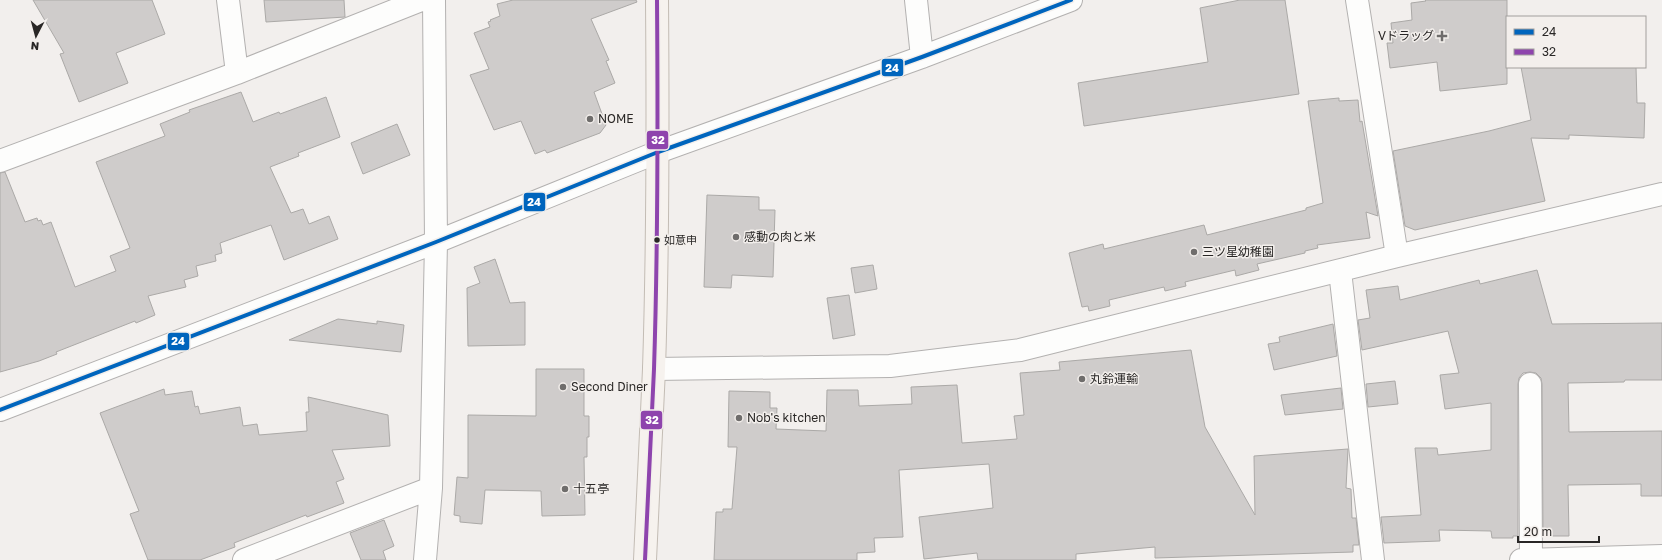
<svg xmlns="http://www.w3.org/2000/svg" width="1662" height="560" viewBox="0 0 1662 560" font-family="'Golos Text','Noto Sans JP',sans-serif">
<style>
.building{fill:#cfcccb;stroke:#aba9a7}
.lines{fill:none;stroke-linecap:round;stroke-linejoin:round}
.minor-casing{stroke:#b3b1b0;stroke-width:24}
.major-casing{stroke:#c3bcb4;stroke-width:24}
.minor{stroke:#fdfdfc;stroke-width:22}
.major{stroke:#f6f2ee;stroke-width:22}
.bus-1-casing{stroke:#f3efec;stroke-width:7}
.bus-2-casing{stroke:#f3efec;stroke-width:7}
.bus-1{stroke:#0065bd;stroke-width:4}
.bus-2{stroke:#8e44ad;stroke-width:4}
.poi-dot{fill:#6f6d6c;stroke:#f3efec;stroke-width:1.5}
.bus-dot{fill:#292726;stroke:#f3efec;stroke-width:1.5}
.labels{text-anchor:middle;stroke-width:3;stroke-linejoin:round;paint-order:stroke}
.bus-label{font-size:11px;fill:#292726;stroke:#f3efec;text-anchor:start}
.poi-label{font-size:12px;fill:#292726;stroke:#f3efec;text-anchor:start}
.line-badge{stroke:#f3efec;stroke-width:1.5}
.badge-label{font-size:11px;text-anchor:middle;font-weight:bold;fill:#fff}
</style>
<rect width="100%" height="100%" fill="#f2efed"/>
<!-- building -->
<path class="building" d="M 33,0 L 152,0 L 165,34 L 116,53 L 128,83 L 79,102 L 60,54 L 64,53 Z
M 264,0 L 344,0 L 345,17 L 266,22 Z
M 513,0 L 636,0 L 637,2 L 591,19 L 609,60 L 606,61 L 615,83 L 594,92 L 606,125 L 600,133 L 547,153 L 545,150 L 535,154 L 521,121 L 494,130 L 470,75 L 489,69 L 474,33 L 490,27 L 488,22 L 491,21 L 490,20 L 500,16 L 497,4 Z
M 1240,0 L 1285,0 L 1299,94 L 1084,126 L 1078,83 L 1208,62 L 1200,8 Z
M 1425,0 L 1507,0 L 1507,84 L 1440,91 L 1437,62 L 1390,68 L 1387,43 L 1393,43 L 1391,23 L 1412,20 L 1411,3 L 1426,1 Z
M 1521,67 L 1636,67 L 1637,103 L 1645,103 L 1644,138 L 1569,135 L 1569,139 L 1531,138 L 1545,201 L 1415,230 L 1405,226 L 1393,151 L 1489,131 L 1531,120 Z
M 241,92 L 253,122 L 279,112 L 280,114 L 326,97 L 340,137 L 298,153 L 299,156 L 270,167 L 291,213 L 303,209 L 309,224 L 329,216 L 338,239 L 284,260 L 271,225 L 220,243 L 222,253 L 215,255 L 216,261 L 196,266 L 198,276 L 184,280 L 186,287 L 148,296 L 155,315 L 136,323 L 135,321 L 56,352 L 57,354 L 39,361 L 0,372 L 0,173 L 5,172 L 25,222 L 37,218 L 38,221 L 41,220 L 43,225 L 51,222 L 75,287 L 116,271 L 110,256 L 130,248 L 96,162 L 165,136 L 160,124 L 190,112 L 189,110 Z
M 1339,98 L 1339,101 L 1358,100 L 1360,122 L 1362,121 L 1378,216 L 1366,212 L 1370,238 L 1317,245 L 1318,248 L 1305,251 L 1305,253 L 1257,264 L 1259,270 L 1236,276 L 1235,270 L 1185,282 L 1186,286 L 1165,291 L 1164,287 L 1109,300 L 1110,306 L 1089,311 L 1088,306 L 1082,307 L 1069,253 L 1103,244 L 1104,249 L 1204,225 L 1207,235 L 1306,210 L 1306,208 L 1323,203 L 1308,101 Z
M 397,124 L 410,155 L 363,174 L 351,143 Z
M 707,195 L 759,197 L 759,210 L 775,210 L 773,277 L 732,275 L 731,288 L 704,287 Z
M 495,259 L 510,303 L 525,302 L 525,345 L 468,346 L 467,288 L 480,283 L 474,267 Z
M 873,265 L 877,289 L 855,293 L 851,268 Z
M 1537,270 L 1552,324 L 1662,323 L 1662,380 L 1625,380 L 1624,382 L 1568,383 L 1569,432 L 1662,431 L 1662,496 L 1641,496 L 1641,484 L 1568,485 L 1569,536 L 1543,536 L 1542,384 L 1541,378 L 1536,373 L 1530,372 L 1523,373 L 1519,378 L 1518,384 L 1518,536 L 1513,536 L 1513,538 L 1492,538 L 1491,531 L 1439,530 L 1440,541 L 1384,543 L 1381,517 L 1421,515 L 1415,448 L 1437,448 L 1438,455 L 1491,450 L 1491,403 L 1445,409 L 1440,375 L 1459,373 L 1448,331 L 1362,350 L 1358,320 L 1370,318 L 1366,290 L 1398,286 L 1400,300 L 1479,280 L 1480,284 Z
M 849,295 L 855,335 L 833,339 L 827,298 Z
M 338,319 L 377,324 L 377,321 L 404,325 L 401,352 L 289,340 Z
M 1333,324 L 1337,356 L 1274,370 L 1268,344 L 1280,342 L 1279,337 Z
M 1191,350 L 1205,427 L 1255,515 L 1254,456 L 1348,449 L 1346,488 L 1351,489 L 1352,518 L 1356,518 L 1359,545 L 1353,545 L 1353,552 L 1155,558 L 1155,547 L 1076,554 L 1076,560 L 978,560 L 977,553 L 924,559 L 919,517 L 993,508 L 989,464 L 899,470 L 903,537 L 874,538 L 875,552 L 857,553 L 857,560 L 714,560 L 716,512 L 723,512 L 723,509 L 732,509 L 737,447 L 728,447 L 729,391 L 770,392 L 770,408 L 777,408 L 776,429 L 826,431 L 827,390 L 858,390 L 859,406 L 912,404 L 911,387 L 957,385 L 962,443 L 1017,439 L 1014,416 L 1024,415 L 1020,373 L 1060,370 L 1059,362 Z
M 536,369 L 584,369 L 584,416 L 589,416 L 589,437 L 587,437 L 587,457 L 584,457 L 585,515 L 542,516 L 541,491 L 485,490 L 482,524 L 460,522 L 460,516 L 454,515 L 457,477 L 468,478 L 468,415 L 536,416 Z
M 1395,381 L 1398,404 L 1368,407 L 1366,384 Z
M 1341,388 L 1343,409 L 1285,415 L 1281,395 Z
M 164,389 L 165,395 L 192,391 L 195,407 L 198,406 L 200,414 L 240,407 L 243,426 L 257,424 L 259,435 L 307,431 L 306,412 L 309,412 L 308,397 L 388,415 L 390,446 L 332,450 L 344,479 L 336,482 L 344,503 L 307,517 L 306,515 L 234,543 L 235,547 L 200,560 L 148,560 L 130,514 L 139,511 L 100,413 Z
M 384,520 L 394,546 L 383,551 L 386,560 L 361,560 L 350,533 Z"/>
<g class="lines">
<!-- minor casing -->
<g class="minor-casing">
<path id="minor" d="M 228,0 L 237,73
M 916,0 L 922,57
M 1357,0 L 1397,256
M 0,161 L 237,73 L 421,0
M 1340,271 L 1373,560
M 654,369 L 890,366 L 1020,350 L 1397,256 L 1662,194
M 1530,384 L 1531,560
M 0,410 L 436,242 L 658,152 L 922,57 L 1071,0
M 244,560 L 431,488
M 425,560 L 431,488 L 436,242 L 434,0
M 1521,560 L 1662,556"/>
</g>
<!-- major casing -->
<g class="major-casing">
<path id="major" d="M 645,560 C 648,496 651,433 654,369 C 658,246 658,123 657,0"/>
</g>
<!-- minor -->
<use href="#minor" class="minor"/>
<!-- major -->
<use href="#major" class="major"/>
<!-- bus-1 casing -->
<g class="bus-1-casing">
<path id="bus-1" d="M 0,410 L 436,242 L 658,152 L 922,57 L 1071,0"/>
</g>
<!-- bus-2 casing -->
<g class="bus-2-casing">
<path id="bus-2" d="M 645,560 C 648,496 651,433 654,369 C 658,246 658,123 657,0"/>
</g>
<!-- bus-1 -->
<use href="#bus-1" class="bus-1"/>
<!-- bus-2 -->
<use href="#bus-2" class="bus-2"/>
</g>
<!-- markers -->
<g class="poi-dot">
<path d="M1440 30h4v4h4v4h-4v4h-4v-4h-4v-4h4z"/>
<circle cx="590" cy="119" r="4"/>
<circle cx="736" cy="237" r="4"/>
<circle cx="1194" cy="252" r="4"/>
<circle cx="1082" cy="379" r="4"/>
<circle cx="563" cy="387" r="4"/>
<circle cx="739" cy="418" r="4"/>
<circle cx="565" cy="489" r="4"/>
</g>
<circle class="bus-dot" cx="657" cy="240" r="3.5"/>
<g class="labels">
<!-- bus labels -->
<g class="bus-label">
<text x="664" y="244">如意申</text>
</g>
<!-- poi labels -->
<g class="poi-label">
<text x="1434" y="40" text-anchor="end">Vドラッグ</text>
<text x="598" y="123">NOME</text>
<text x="744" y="241">感動の肉と米</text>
<text x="1202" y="256">三ツ星幼稚園</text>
<text x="1090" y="383">丸鈴運輸</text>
<text x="571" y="391">Second Diner</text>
<text x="747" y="422">Nob's kitchen</text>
<text x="573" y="493">十五亭</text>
</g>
</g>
<g class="line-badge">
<rect x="881" y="58" width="23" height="19" rx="4" fill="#0065bd"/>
<rect x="646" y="130" width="23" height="20" rx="4" fill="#8e44ad"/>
<rect x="523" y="192" width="23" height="20" rx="4" fill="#0065bd"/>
<rect x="167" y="332" width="23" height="19" rx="4" fill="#0065bd"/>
<rect x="640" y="410" width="23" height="20" rx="4" fill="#8e44ad"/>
</g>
<g class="badge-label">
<text x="892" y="72">24</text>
<text x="658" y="144">32</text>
<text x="534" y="206">24</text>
<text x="178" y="345">24</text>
<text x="652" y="424">32</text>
</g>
<!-- legend -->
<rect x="1506" y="16" width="140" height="52" fill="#f3efec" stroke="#a29f9d"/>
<rect x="1514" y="29" width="20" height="6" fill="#0065bd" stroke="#a29f9d"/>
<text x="1542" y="36" font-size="12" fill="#292726">24</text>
<rect x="1514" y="49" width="20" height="6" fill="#8e44ad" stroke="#a29f9d"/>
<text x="1542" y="56" font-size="12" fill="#292726">32</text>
<!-- north arrow -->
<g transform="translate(36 36) rotate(186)" stroke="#f3efec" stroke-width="3" paint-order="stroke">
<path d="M0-3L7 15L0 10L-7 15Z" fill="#292726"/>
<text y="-6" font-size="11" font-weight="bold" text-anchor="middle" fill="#292726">N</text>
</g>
<!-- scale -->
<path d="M1518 536v6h81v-6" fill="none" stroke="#292726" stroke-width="2"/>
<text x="1524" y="536" font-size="12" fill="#292726" stroke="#f3efec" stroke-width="3" paint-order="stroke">20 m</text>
</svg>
